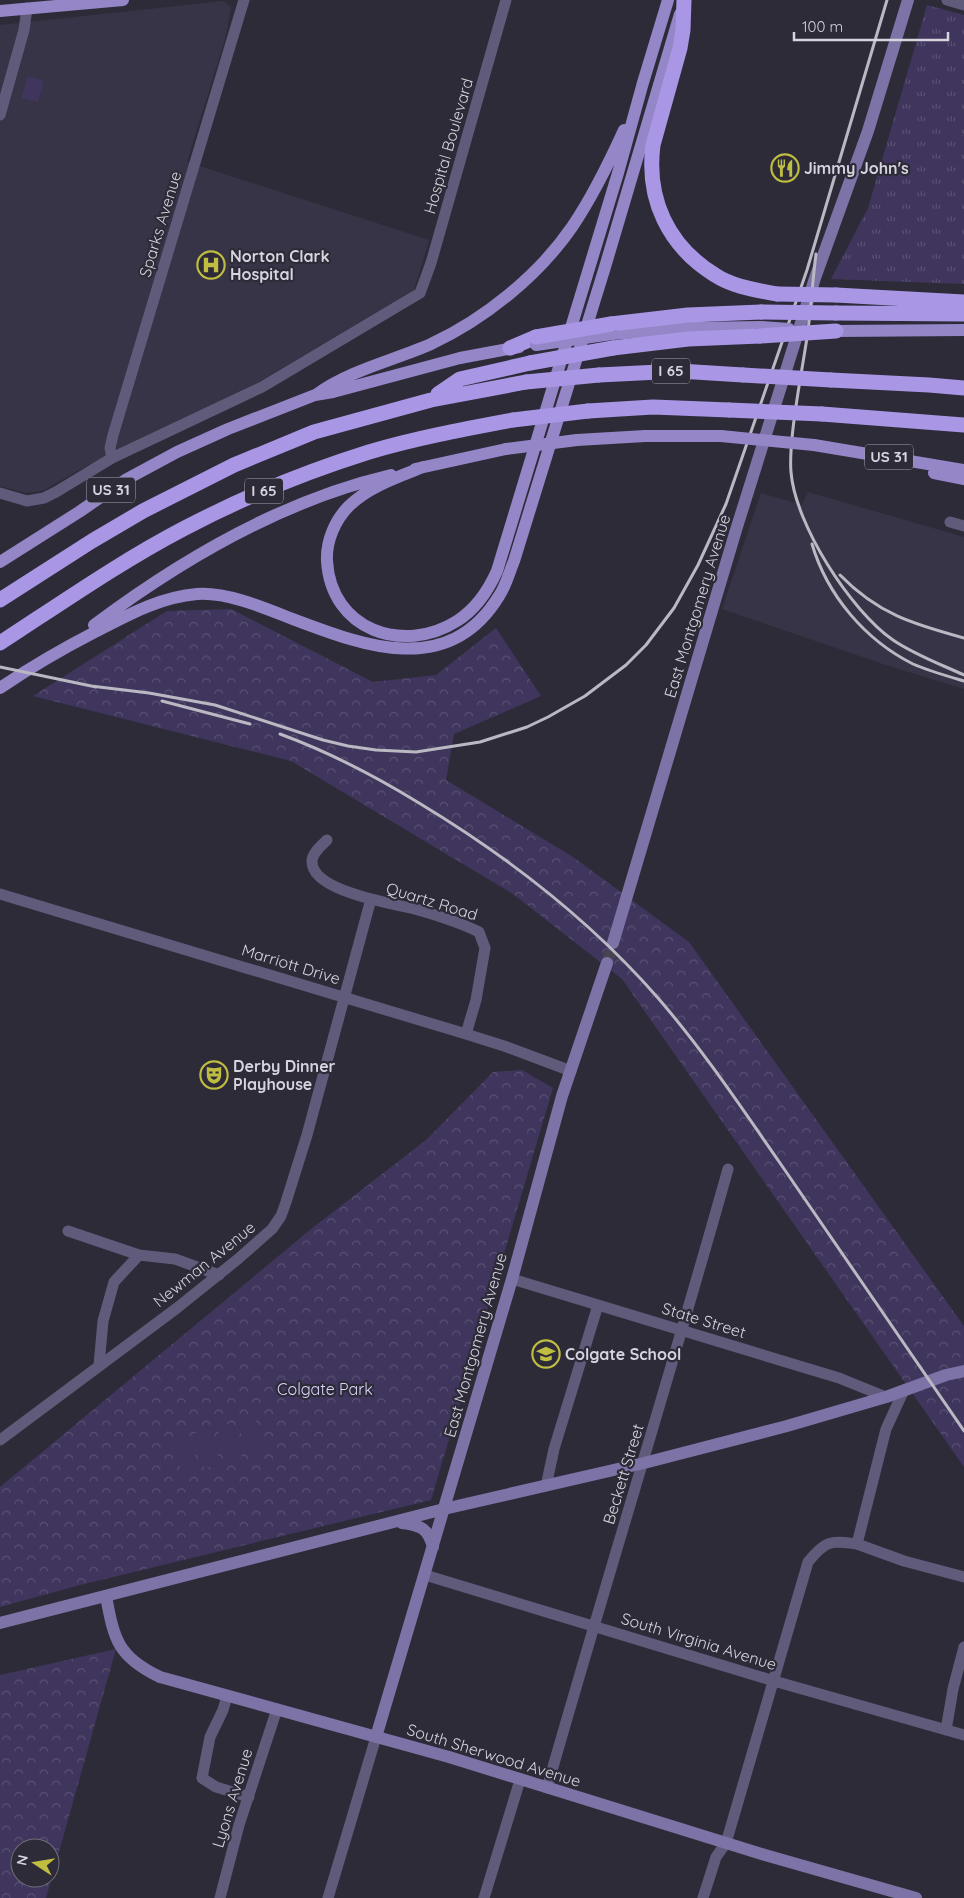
<svg xmlns="http://www.w3.org/2000/svg" width="964" height="1898" viewBox="0 0 964 1898" font-family="Quicksand,sans-serif">
<style>
.built{fill:#383447}
.grass{fill:url(#grass-tufts)}
.forest{fill:url(#forest-crowns);fill-rule:evenodd}
.garden{fill:#3f355d}
.lines{fill:none;stroke-linecap:round;stroke-linejoin:round}
.secondary-tunnel{stroke:#474452;stroke-width:12;stroke-dasharray:12 6;stroke-linecap:butt}
.street{stroke:#615b7b;stroke-width:11}
.secondary{stroke:#7e73a6;stroke-width:12}
.primary{stroke:#9486c7;stroke-width:12}
.highway{stroke:#a997e6;stroke-width:15}
.rail{stroke:#bab8c2;stroke-width:3}
.primary-bridge{stroke:#9486c7;stroke-width:12}
.highway-bridge{stroke:#a997e6;stroke-width:15}
.labels{text-anchor:middle;stroke-width:4.5;stroke-linejoin:round;paint-order:stroke}
.shield{fill:#2e2b39;stroke:#a4a1ac;stroke-width:1}
.shield-label{font-size:15px;font-weight:bold;fill:#d6d4dd}
.street-label{font-size:16px;fill:#d6d4dd;stroke:#2e2b39}
.poi-label{font-size:16px;font-weight:bold;fill:#d6d4dd;stroke:#2e2b39;text-anchor:start}
.park-label{font-size:16px;fill:#dad3fc;stroke:#2e2b39}
</style>
<defs>
<pattern id="grass-tufts" width="24" height="20" patternUnits="userSpaceOnUse" patternTransform="scale(1.25)"><rect width="24" height="20" fill="#3f355d"/><path d="M3 7l-1-3M5 7V3M7 7l1-3M15 17l-1-3M17 17v-4M19 17l1-3" fill="none" stroke="#5a5174"/></pattern>
<pattern id="forest-crowns" width="20" height="18" patternUnits="userSpaceOnUse" patternTransform="scale(1.25)"><rect width="20" height="18" fill="#3f355d"/><path d="M2 6a3 3 0 1 1 6 0M12 15a3 3 0 1 1 6 0" fill="none" stroke="#5a5174"/></pattern>
</defs>
<rect width="100%" height="100%" fill="#2e2b39"/>
<!-- built -->
<path class="built" d="M 224,1 L 231,7 L 226,36 L 187,162 L 429,240 L 414,290 L 257,383 L 81,469 L 42,491 L 26,493 L 0,486 L 0,25 Z
M 808,492 L 964,537 L 964,689 L 886,665 L 722,609 L 761,493 L 802,505 Z"/>
<!-- grass -->
<path class="grass" d="M 927,5 L 964,15 L 964,284 L 831,279 L 868,208 Z"/>
<!-- forest -->
<path class="forest" d="M 231,609 L 373,682 L 436,675 L 496,628 L 541,696 L 454,734 L 446,780 L 573,857 L 689,942 L 964,1326 L 964,1467 L 622,979 L 513,894 L 291,761 L 33,696 L 167,611 Z
M 522,1070 L 553,1088 L 431,1500 L 80,1585 L 0,1607 L 0,1487 L 311,1229 L 426,1140 L 493,1072 Z
M 116,1649 L 46,1898 L 0,1898 L 0,1675 ZM 20,1848 L 50,1848 L 50,1878 L 20,1878 Z"/>
<!-- garden -->
<path class="garden" d="M 28,76 L 44,81 L 38,102 L 21,98 Z
M 255,1418 L 264,1453 L 248,1457 L 238,1422 Z
M 233,1423 L 242,1458 L 226,1463 L 217,1427 Z
M 211,1429 L 220,1464 L 204,1468 L 195,1433 Z
M 189,1434 L 199,1470 L 182,1474 L 173,1438 Z"/>
<g class="lines">
<!-- secondary-tunnel -->
<path class="secondary-tunnel" d="M 607,963 L 613,943"/>
<!-- street -->
<path class="street" d="M 947,0 L 964,5
M 0,115 L 24,30 L 27,8
M 112,458 L 110,448 L 113,435 L 244,0
M 0,493 L 27,501 L 44,498 L 56,492 L 112,458 L 262,387 L 420,293 L 431,263 L 506,0
M 950,522 L 964,526
M 327,840 C 322,845 312,853 312,861 C 311,893 399,904 422,911 C 442,917 461,923 479,932 L 485,948 L 476,1000 L 466,1034
M 0,894 L 466,1034 L 504,1046 L 571,1071
M 68,1231 L 139,1255 L 175,1259 L 219,1275
M 512,1279 L 839,1378 L 886,1397
M 99,1365 L 103,1321 L 114,1282 L 139,1255
M 0,1440 L 177,1308 L 238,1259 L 272,1229 L 281,1216 L 286,1202 L 307,1135 L 371,899
M 546,1486 L 554,1449 L 598,1305
M 857,1544 L 904,1561 L 964,1577
M 425,1575 L 774,1681 L 964,1735
M 227,1696 L 223,1710 L 210,1737 L 202,1778 L 216,1787 L 249,1797
M 946,1730 L 953,1689 L 964,1647
M 547,1788 C 606,1581 670,1376 728,1169
M 220,1898 L 239,1825 L 277,1709
M 328,1898 L 376,1737
M 484,1898 L 520,1780
M 703,1898 L 716,1857 L 726,1843 L 808,1562 C 825,1541 830,1540 857,1544 L 886,1429 L 904,1390"/>
<!-- secondary -->
<path class="secondary" d="M 613,943 L 736,530 L 815,278 L 868,131 L 908,0
M 402,1523 C 420,1525 428,1528 433,1547
M 106,1596 C 114,1640 118,1657 160,1677 L 449,1757 L 765,1855 L 916,1898
M 0,1623 L 444,1509 L 644,1463 L 787,1426 L 886,1397 L 946,1375 L 964,1371
M 376,1737 L 512,1279 L 562,1096 L 607,963"/>
<!-- primary -->
<path class="primary" d="M 0,11 L 123,0
M 642,86 L 668,0
M 836,331 L 964,330
M 612,334 L 689,328 L 761,327
M 317,394 C 350,370 395,360 431,344 C 485,319 539,275 572,227 C 593,196 609,163 624,130
M 577,440 L 645,436 L 721,436
M 814,445 L 964,470
M 423,467 C 398,477 368,487 349,506 C 335,520 326,541 327,561 C 331,630 403,655 457,621 C 476,609 488,591 497,571 L 618,173 L 644,79
M 415,469 L 506,449
M 934,473 L 964,479
M 0,562 L 79,512 L 127,479 L 177,452 L 228,429 L 315,395 L 333,392 L 460,358 L 519,347
M 94,625 C 182,559 283,500 391,475
M 0,688 C 31,667 62,649 95,632 C 128,615 160,597 197,594 C 225,592 260,606 285,616 C 359,644 447,681 499,596 C 506,586 509,573 514,561 L 605,267 L 680,14"/>
<!-- highway -->
<path class="highway" d="M 684,0 L 683,30 L 680,48 L 653,145 C 646,199 668,246 715,275 C 733,287 757,290 777,294
M 836,295 L 964,302
M 836,313 L 964,314
M 611,324 L 688,315 L 761,312
M 510,348 L 536,337
M 613,348 L 688,339 L 760,336
M 599,375 L 679,371 L 743,375
M 831,380 L 929,385 L 964,388
M 438,394 L 460,379 L 530,363
M 588,411 L 653,407 L 729,410
M 822,414 L 964,425
M 0,600 L 92,541 L 143,511 L 234,465 L 314,432 L 431,400 L 526,382
M 0,643 C 60,604 120,562 183,529 C 242,498 305,472 369,452 C 416,438 465,429 513,420"/>
<!-- rail -->
<path class="rail" d="M 816,254 C 812,284 811,314 806,344 C 801,376 795,406 792,438 C 791,449 790,461 791,472 C 795,524 850,610 893,640 C 915,655 940,664 964,675
M 812,544 C 827,595 865,640 913,664 C 929,671 947,676 964,681
M 840,575 C 878,614 913,624 964,638
M 0,667 L 96,687
M 91,686 L 149,693 L 215,705 L 323,740 L 348,746 L 376,750 L 416,752 L 480,742 L 527,727 L 548,717 L 585,696 L 626,665 L 646,645 L 674,608 L 698,565 L 726,504 L 807,270 L 887,0
M 162,701 L 250,724
M 280,734 C 329,752 375,776 419,803 C 507,856 590,920 658,998 C 703,1050 741,1107 780,1163 C 842,1252 902,1342 964,1431"/>
<!-- primary-bridge -->
<path class="primary-bridge" d="M 761,327 L 789,329
M 536,345 L 612,334
M 721,436 L 814,445
M 506,449 L 577,440"/>
<!-- highway-bridge -->
<path class="highway-bridge" d="M 777,294 L 836,295
M 761,312 L 836,313
M 760,336 L 836,331
M 536,337 L 611,324
M 530,363 L 613,348
M 743,375 L 831,380
M 526,382 L 599,375
M 729,410 L 822,414
M 513,420 L 588,411"/>
</g>
<!-- icons -->
<defs>
<g id="restaurant-ring" transform="scale(1.4375)"><circle r="9.5" fill="#2e2b39" stroke="#c0be40" stroke-width="1.5"/><path d="M-5-6h1v4h1v-4h1v4h1v-4h1v5L-1.5 .5V6h-2V.5L-5-1ZM5-6V6H3V1.5H1.5Q1.5-4 5-6Z" fill="#c0be40"/></g>
<g id="hospital-ring" transform="scale(1.4375)"><circle r="9.5" fill="#2e2b39" stroke="#c0be40" stroke-width="1.5"/><path d="M-5-5h3v3.5h4V-5h3V5h-3V1.5h-4V5h-3Z" fill="#c0be40"/></g>
<g id="theatre-ring" transform="scale(1.4375)"><circle r="9.5" fill="#2e2b39" stroke="#c0be40" stroke-width="1.5"/><path d="M-5-5.5Q0-4 5-5.5V0Q5 5 0 6Q-5 5-5 0ZM-3.3-2.5H-1v1.5H-3.3ZM1-2.5H3.3v1.5H1ZM-2.8 1Q0 5.5 2.8 1Z" fill="#c0be40"/></g>
<g id="school-ring" transform="scale(1.4375)"><circle r="9.5" fill="#2e2b39" stroke="#c0be40" stroke-width="1.5"/><path d="M0-5L7-2L0 1L-7-2ZM-4 1L0 2.5L4 1V4Q0 6-4 4Z" fill="#c0be40"/></g>
</defs>
<g fill-rule="evenodd">
<use href="#restaurant-ring" x="785" y="168"/>
<use href="#hospital-ring" x="211" y="265"/>
<use href="#theatre-ring" x="214" y="1075"/>
<use href="#school-ring" x="546" y="1354"/>
</g>
<g class="labels">
<!-- shield labels -->
<g class="shield">
<rect x="652" y="358.5" width="38" height="25" rx="4"/>
<rect x="865" y="444.5" width="48" height="25" rx="4"/>
<rect x="87" y="477.5" width="48" height="25" rx="4"/>
<rect x="245" y="478.5" width="38" height="25" rx="4"/>
</g>
<g class="shield-label">
<text x="671" y="376">I 65</text>
<text x="889" y="462">US 31</text>
<text x="111" y="495">US 31</text>
<text x="264" y="496">I 65</text>
</g>
<!-- street labels -->
<g class="street-label">
<text transform="translate(448 146) rotate(-74)" y="6">Hospital Boulevard</text>
<text transform="translate(160 224) rotate(-73)" y="6">Sparks Avenue</text>
<text transform="translate(697 606) rotate(-73)" y="6">East Montgomery Avenue</text>
<text transform="translate(432 901) rotate(17)" y="6">Quartz Road</text>
<text transform="translate(291 964) rotate(17)" y="6">Marriott Drive</text>
<text transform="translate(204 1264) rotate(-39)" y="6">Newman Avenue</text>
<text transform="translate(704 1320) rotate(17)" y="6">State Street</text>
<text transform="translate(475 1345) rotate(-74)" y="6">East Montgomery Avenue</text>
<text transform="translate(623 1474) rotate(-73)" y="6">Beckett Street</text>
<text transform="translate(699 1641) rotate(17)" y="6">South Virginia Avenue</text>
<text transform="translate(494 1755) rotate(17)" y="6">South Sherwood Avenue</text>
<text transform="translate(232 1798) rotate(-73)" y="6">Lyons Avenue</text>
</g>
<!-- poi labels -->
<g class="poi-label">
<text x="804" y="174">Jimmy John's</text>
<text x="230" y="262">Norton Clark<tspan x="230" dy="18">Hospital</tspan></text>
<text x="233" y="1072">Derby Dinner<tspan x="233" dy="18">Playhouse</tspan></text>
<text x="565" y="1360">Colgate School</text>
</g>
<!-- park labels -->
<g class="park-label">
<text x="325" y="1395">Colgate Park</text>
</g>
</g>
<!-- north arrow -->
<g transform="translate(35 1863) rotate(282)"><circle r="24" fill="#2e2b39" stroke="#716f7b"/>
<path d="M0-4L9 19L0 12L-9 19Z" fill="#c0be40"/>
<text y="-8" font-size="14" font-weight="bold" text-anchor="middle" fill="#d6d4dd">N</text>
</g>
<!-- scale -->
<path d="M794 32v8h154v-8" fill="none" stroke="#d6d4dd" stroke-width="2.5"/>
<text x="802" y="32" font-size="15" fill="#d6d4dd" stroke="#2e2b39" stroke-width="4" paint-order="stroke">100 m</text>
</svg>
